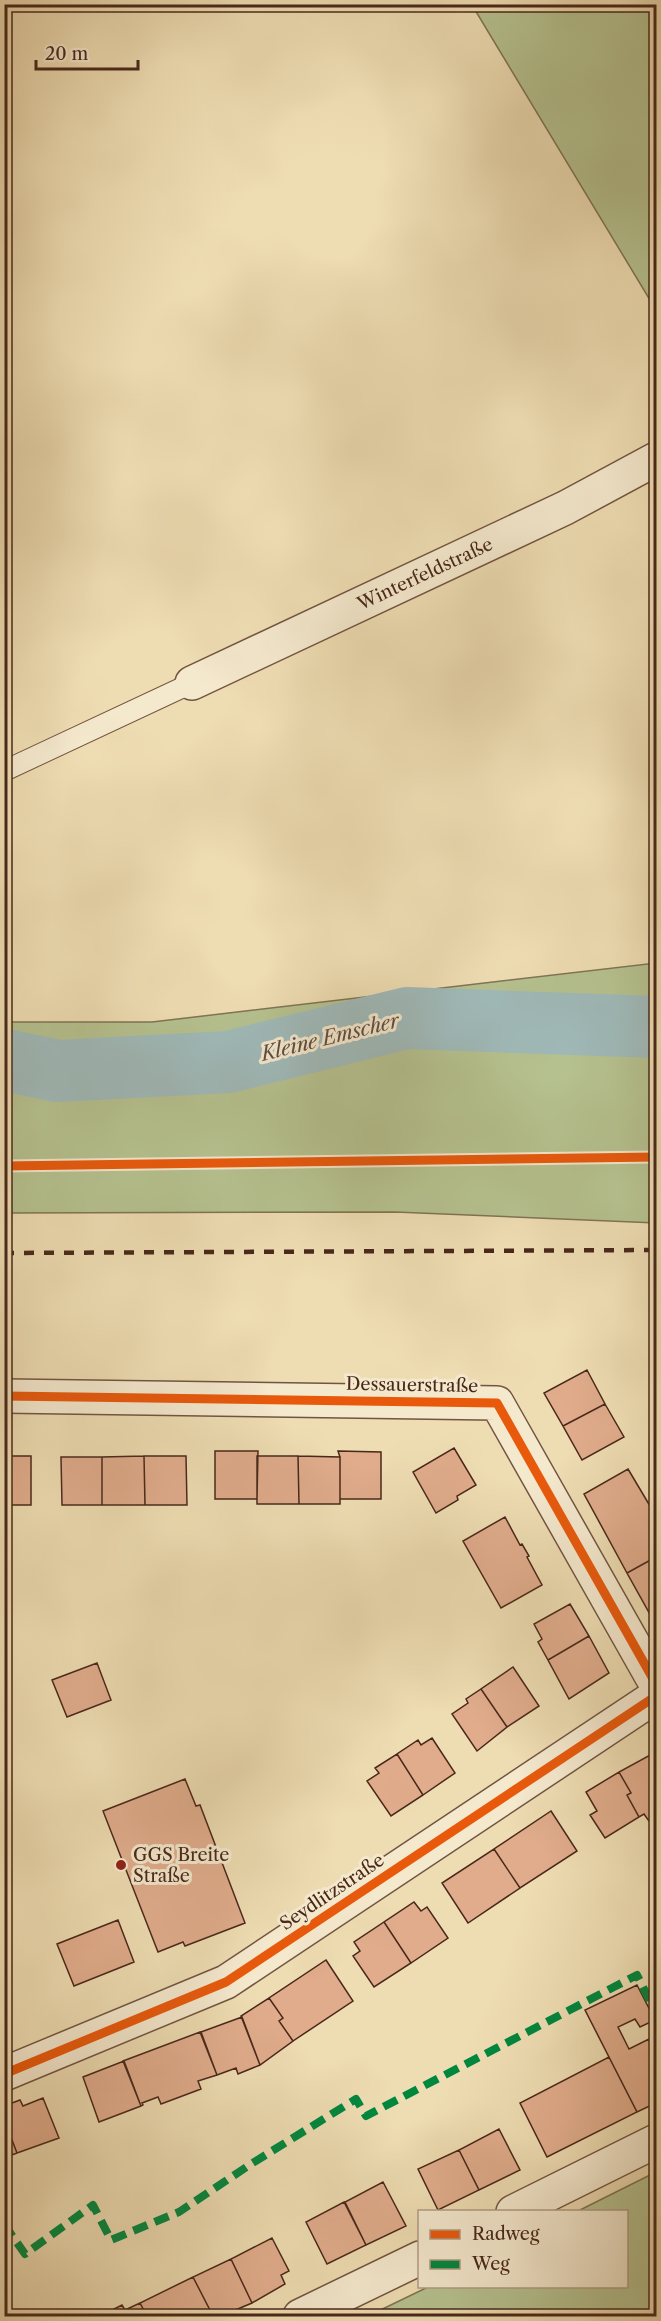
<svg xmlns="http://www.w3.org/2000/svg" width="661" height="2321" viewBox="0 0 661 2321" font-family="'Libre Caslon Text',serif">
<style>
.green{fill:#b5c18f;stroke:#7f7454;stroke-width:1.5}
.lines{fill:none;stroke-linecap:round;stroke-linejoin:round}
.river{stroke:#9fb9b8;stroke-width:62}
.building{fill:#e0ac8c;stroke:#49281a;stroke-width:1.5}
.lane-casing{stroke:#725540;stroke-width:22}
.street-casing{stroke:#725540;stroke-width:36}
.lane{stroke:#f4e8cd;stroke-width:20}
.street{stroke:#f4e8cd;stroke-width:33}
.rail{stroke:#49281a;stroke-width:4.5;stroke-dasharray:10 10;stroke-linecap:butt}
.quiet{stroke:#00873e;stroke-width:8;stroke-dasharray:15 8;stroke-linecap:butt}
.cycleway-casing{stroke:#f4e8cd;stroke-width:13}
.cycleway{stroke:#e8590c;stroke-width:9}
.poi-dot{fill:#8f2418;stroke:#f4e8cd;stroke-width:2}
.labels{text-anchor:middle;stroke-width:6;stroke-linejoin:round;paint-order:stroke}
.street-label{font-size:18px;fill:#49281a;stroke:#f4e8cd}
.poi-label{font-size:18px;fill:#49281a;stroke:#f4e8cd;text-anchor:start}
.water-label{font-size:20px;font-style:italic;fill:#5e4c42;stroke:#f4e8cd}
</style>
<rect width="100%" height="100%" fill="#eedcb2"/>
<filter id="stains"><feTurbulence type="fractalNoise" baseFrequency=".00333" numOctaves="4"/><feColorMatrix values="0 0 0 0 .2 0 0 0 0 .09 0 0 0 0 .02 0 0 0 .5 -.17"/></filter>
<radialGradient id="worn" r=".72"><stop offset=".6" stop-color="#630" stop-opacity="0"/><stop offset="1" stop-color="#630" stop-opacity=".3"/></radialGradient>
<!-- green -->
<path class="green" d="M 472,5 L 656,5 L 656,310 Z
M 656,963 L 656,1223 L 395,1212 L 5,1213 L 5,1022 L 152,1022 Z
M 656,2172 L 656,2316 L 368,2316 L 428,2287 L 626,2286 L 626,2212 L 578,2211 Z"/>
<g class="lines">
<!-- river -->
<path class="river" d="M 4,1060 L 58,1071 L 228,1062 L 407,1018 L 656,1027"/>
</g>
<!-- building -->
<path class="building" d="M 587,1370 L 605,1404 L 563,1426 L 544,1393 Z
M 605,1404 L 624,1437 L 582,1460 L 563,1426 Z
M 454,1448 L 476,1485 L 457,1496 L 458,1500 L 436,1513 L 413,1472 Z
M 215,1451 L 258,1451 L 257,1499 L 215,1499 Z
M 338,1451 L 381,1452 L 381,1499 L 340,1499 L 340,1457 Z
M 4,1456 L 31,1456 L 31,1505 L 4,1505 Z
M 144,1456 L 186,1456 L 187,1505 L 145,1505 Z
M 144,1456 L 145,1505 L 102,1505 L 102,1457 Z
M 257,1456 L 298,1456 L 299,1504 L 257,1504 Z
M 298,1456 L 340,1457 L 340,1504 L 299,1504 Z
M 61,1457 L 102,1457 L 102,1505 L 62,1505 Z
M 628,1469 L 656,1516 L 656,1557 L 627,1573 L 584,1494 Z
M 505,1517 L 520,1545 L 522,1544 L 529,1556 L 527,1557 L 542,1585 L 501,1608 L 463,1541 Z
M 656,1557 L 656,1625 L 627,1573 Z
M 570,1604 L 589,1636 L 548,1660 L 538,1642 L 542,1639 L 534,1624 Z
M 589,1636 L 609,1673 L 569,1699 L 548,1660 Z
M 97,1663 L 111,1700 L 67,1717 L 52,1680 Z
M 513,1667 L 539,1706 L 507,1727 L 481,1689 Z
M 481,1689 L 507,1727 L 477,1751 L 452,1714 L 468,1703 L 466,1699 Z
M 432,1738 L 455,1773 L 423,1795 L 397,1754 L 418,1740 L 421,1745 Z
M 397,1754 L 423,1795 L 391,1816 L 367,1781 L 379,1773 L 375,1768 Z
M 652,1754 L 656,1761 L 656,1825 L 653,1819 L 649,1821 L 644,1814 L 639,1817 L 627,1795 L 631,1793 L 619,1772 Z
M 619,1772 L 631,1793 L 627,1795 L 639,1817 L 605,1838 L 590,1815 L 597,1811 L 586,1792 Z
M 185,1779 L 196,1806 L 200,1805 L 245,1923 L 185,1946 L 183,1942 L 158,1952 L 103,1811 Z
M 551,1811 L 577,1851 L 520,1888 L 494,1849 Z
M 494,1849 L 520,1888 L 468,1923 L 442,1883 Z
M 414,1902 L 421,1911 L 427,1907 L 448,1938 L 411,1963 L 384,1922 Z
M 118,1920 L 134,1962 L 74,1986 L 57,1944 Z
M 384,1922 L 411,1963 L 374,1987 L 353,1956 L 360,1951 L 354,1942 Z
M 326,1960 L 353,2001 L 293,2041 L 279,2021 L 283,2018 L 269,1998 Z
M 637,1985 L 655,2020 L 640,2027 L 635,2019 L 618,2027 L 629,2049 L 649,2039 L 656,2049 L 656,2103 L 637,2112 L 585,2010 Z
M 269,1998 L 283,2018 L 279,2021 L 293,2041 L 260,2065 L 241,2016 Z
M 242,2017 L 260,2065 L 238,2074 L 236,2068 L 217,2075 L 201,2032 Z
M 200,2032 L 217,2075 L 198,2081 L 201,2089 L 161,2104 L 158,2097 L 142,2103 L 143,2105 L 141,2106 L 123,2061 Z
M 609,2057 L 637,2112 L 547,2157 L 520,2103 Z
M 124,2061 L 141,2106 L 99,2122 L 83,2077 Z
M 43,2098 L 59,2138 L 17,2153 L 4,2119 L 4,2106 L 20,2100 L 23,2106 Z
M 4,2119 L 17,2153 L 4,2158 Z
M 499,2129 L 520,2170 L 479,2190 L 459,2150 Z
M 459,2150 L 479,2190 L 438,2210 L 418,2169 Z
M 383,2182 L 406,2226 L 366,2245 L 345,2202 Z
M 344,2202 L 366,2245 L 327,2264 L 306,2222 Z
M 272,2238 L 289,2271 L 281,2275 L 285,2284 L 252,2303 L 231,2259 Z
M 231,2259 L 252,2303 L 221,2316 L 213,2316 L 193,2277 Z
M 193,2277 L 213,2316 L 147,2316 L 140,2303 Z
M 140,2303 L 147,2316 L 103,2316 L 102,2315 L 122,2305 L 125,2310 Z"/>
<g class="lines">
<!-- lane casing -->
<g class="lane-casing">
<path id="lane" d="M 4,771 L 192,683"/>
</g>
<!-- street casing -->
<g class="street-casing">
<path id="street" d="M 192,683 L 565,508 L 656,459
M 4,1396 L 497,1403 L 656,1684
M 4,2074 L 226,1982 L 656,1696
M 513,2212 L 656,2141
M 300,2316 L 420,2258"/>
</g>
<!-- lane -->
<use href="#lane" class="lane"/>
<!-- street -->
<use href="#street" class="street"/>
<!-- rail -->
<path class="rail" d="M 4,1253 L 656,1250"/>
<!-- quiet -->
<path class="quiet" d="M 4,2224 L 25,2254 L 93,2205 L 111,2240 L 179,2212 L 251,2164 L 356,2099 L 366,2116 L 637,1975 L 656,2013"/>
<!-- cycleway casing -->
<g class="cycleway-casing">
<path id="cycleway" d="M 4,1166 L 656,1157
M 4,1396 L 497,1403 L 656,1684
M 4,2074 L 226,1982 L 656,1696"/>
</g>
<!-- cycleway -->
<use href="#cycleway" class="cycleway"/>
</g>
<!-- markers -->
<circle class="poi-dot" cx="121" cy="1865" r="6"/>
<g class="labels">
<!-- street labels -->
<g class="street-label">
<text transform="translate(425 574) rotate(-25)" y="6">Winterfeldstraße</text>
<text transform="translate(412 1385) rotate(1)" y="6">Dessauerstraße</text>
<text transform="translate(332 1892) rotate(-34)" y="6">Seydlitzstraße</text>
</g>
<!-- poi labels -->
<g class="poi-label">
<text x="133" y="1861">GGS Breite<tspan x="133" dy="21">Straße</tspan></text>
</g>
<!-- water labels -->
<g class="water-label">
<text transform="translate(330 1037) rotate(-14)" y="7">Kleine Emscher</text>
</g>
</g>
<!-- margin -->
<rect width="661" height="2321" fill="none" stroke="#eedcb2" stroke-width="24"/>
<rect x="6" y="6" width="649" height="2309" fill="none" stroke="#49281a" stroke-width="3"/>
<rect x="12" y="12" width="637" height="2297" fill="none" stroke="#49281a" stroke-width="1.5"/>
<!-- legend -->
<rect x="418" y="2210" width="210" height="78" fill="#f4e8cd" stroke="#b09b85" stroke-width="1.5"/>
<rect x="430" y="2230" width="30" height="9" fill="#e8590c" stroke="#b09b85" stroke-width="1.5"/>
<text x="472" y="2240" font-size="18" fill="#49281a">Radweg</text>
<rect x="430" y="2260" width="30" height="9" fill="#00873e" stroke="#b09b85" stroke-width="1.5"/>
<text x="472" y="2270" font-size="18" fill="#49281a">Weg</text>
<!-- scale -->
<path d="M36 60v9h102v-9" fill="none" stroke="#49281a" stroke-width="3"/>
<text x="45" y="60" font-size="18" fill="#49281a" stroke="#f4e8cd" stroke-width="4.5" paint-order="stroke">20 m</text>
<rect width="100%" height="100%" filter="url(#stains)"/>
<rect width="100%" height="100%" fill="url(#worn)"/>
</svg>
